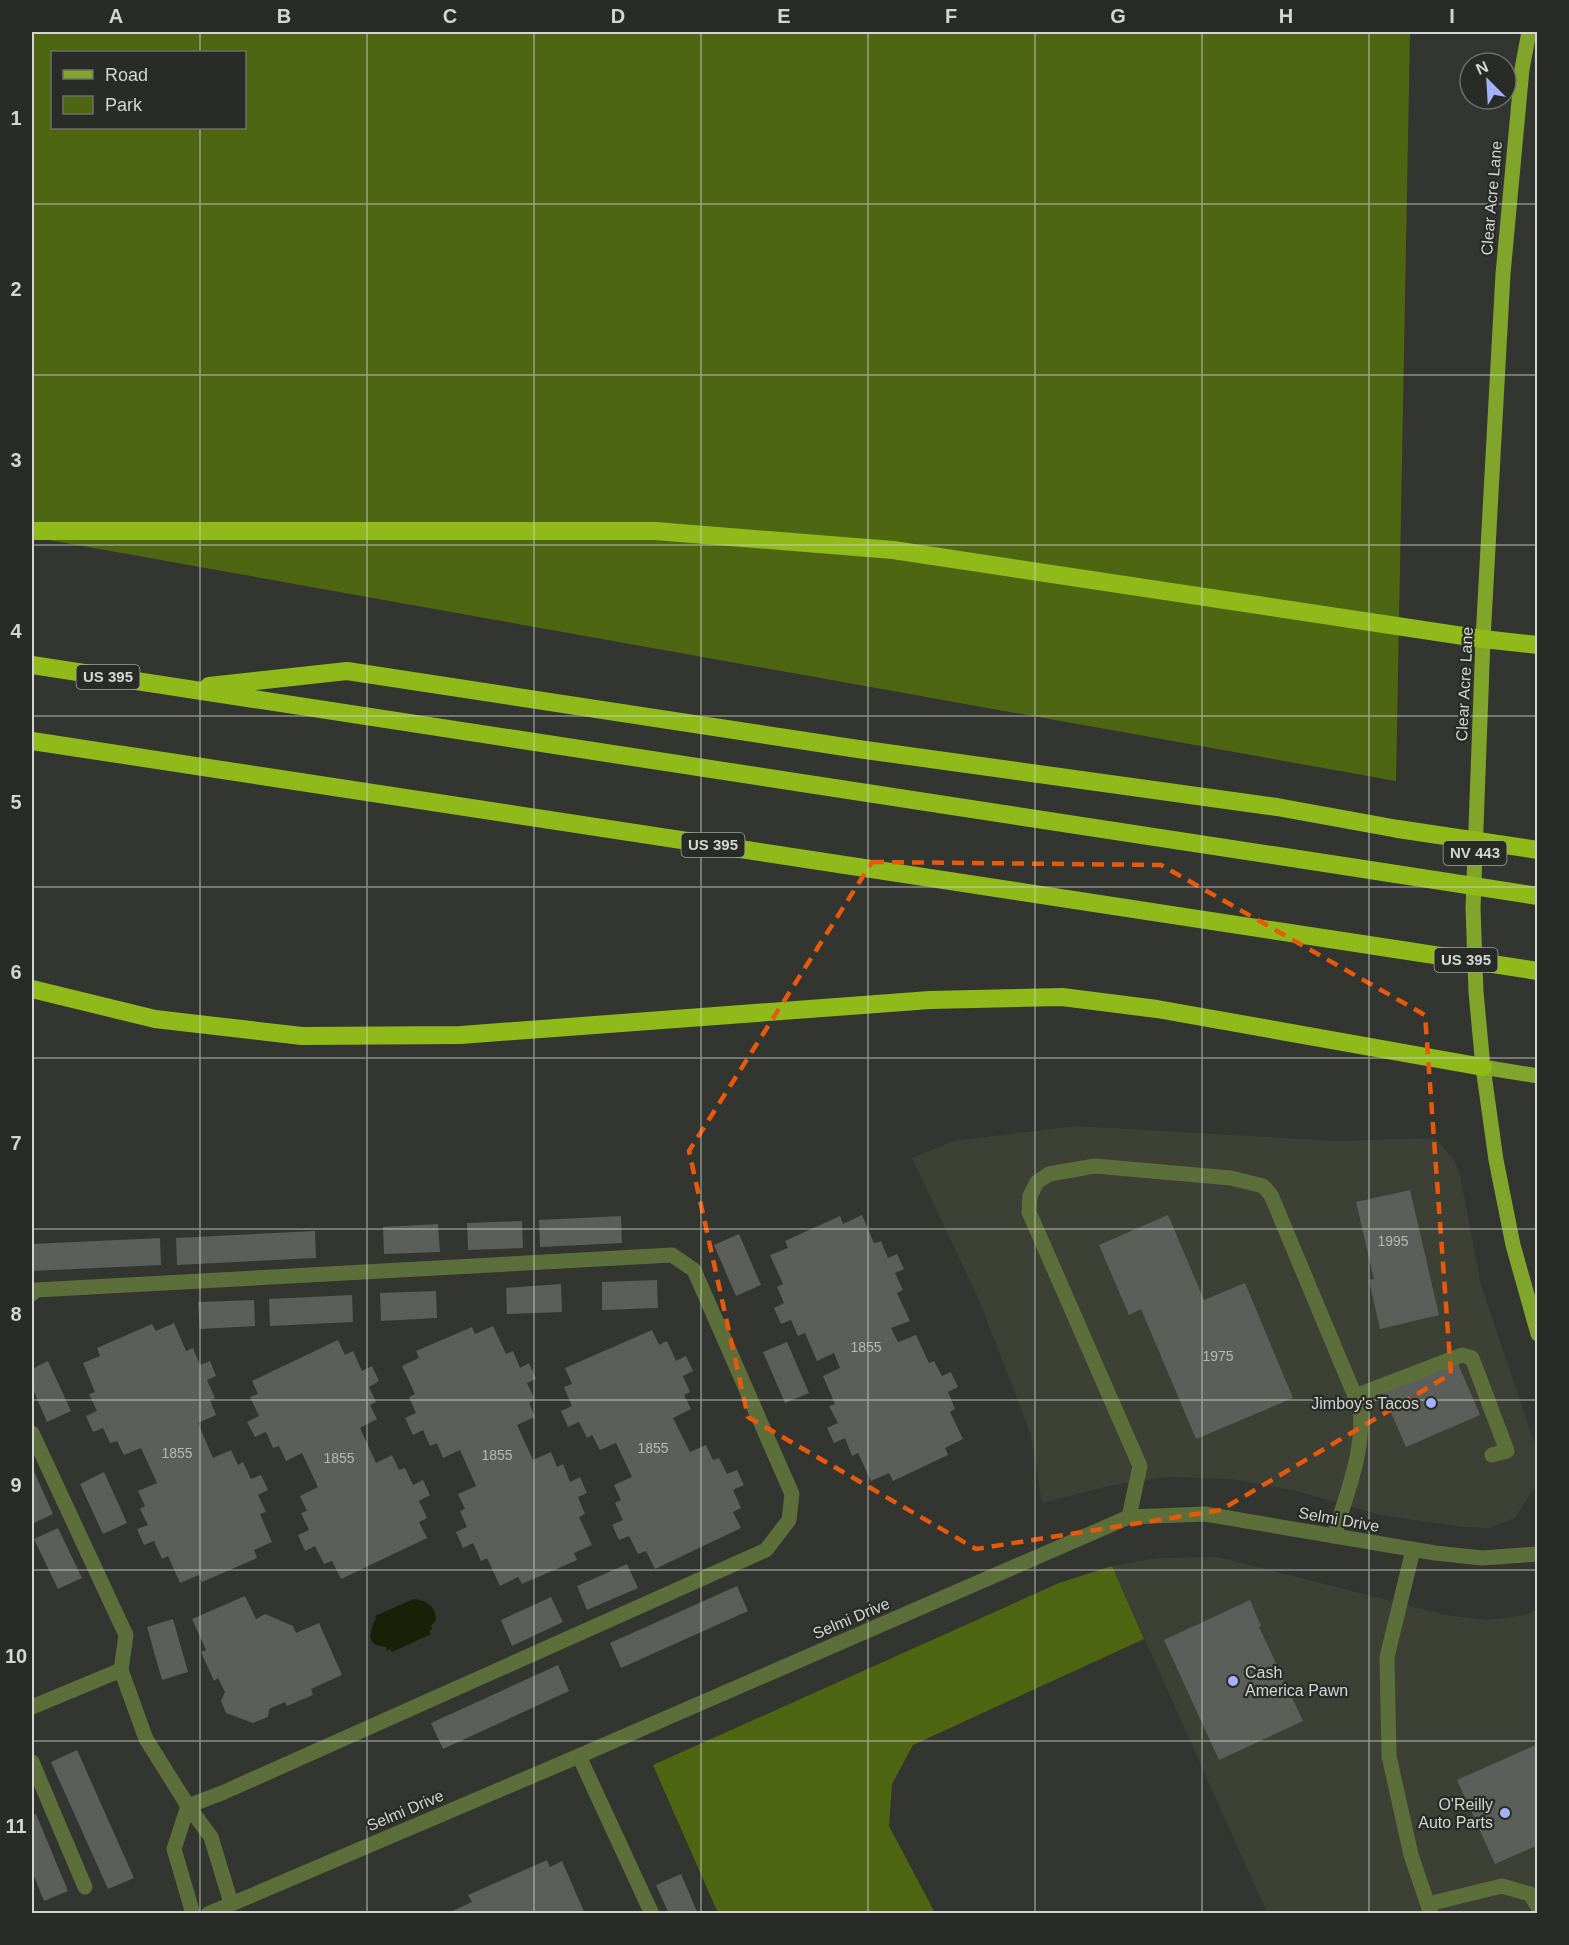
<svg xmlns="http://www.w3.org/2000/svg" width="1569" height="1945" viewBox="0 0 1569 1945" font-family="Helvetica,sans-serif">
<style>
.built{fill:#3c4035}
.green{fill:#4e6611;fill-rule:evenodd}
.water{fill:#182106}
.building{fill:#5c5e59}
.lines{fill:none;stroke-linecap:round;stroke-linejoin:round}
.lane{stroke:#5c6e39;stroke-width:15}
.street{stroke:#5c6e39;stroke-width:15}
.primary{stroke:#81a52a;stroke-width:15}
.highway{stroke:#90ba19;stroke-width:18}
.highway-bridge{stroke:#90ba19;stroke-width:18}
.marked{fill:none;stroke:#e8590c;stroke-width:4.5;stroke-dasharray:12 8;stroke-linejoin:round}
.grid{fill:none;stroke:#d4d6d2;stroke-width:1.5;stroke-opacity:0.55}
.poi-dot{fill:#a3b2fd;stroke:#292b26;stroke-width:2}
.labels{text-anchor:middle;stroke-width:4.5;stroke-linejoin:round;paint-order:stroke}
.number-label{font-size:14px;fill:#b6b8b4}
.shield{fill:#292b26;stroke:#a1a39e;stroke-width:1.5}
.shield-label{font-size:15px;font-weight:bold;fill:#d4d6d2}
.street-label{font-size:16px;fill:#d4d6d2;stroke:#292b26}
.poi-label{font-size:16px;fill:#d4d6d2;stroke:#292b26;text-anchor:end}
.neatline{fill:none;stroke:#d4d6d2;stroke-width:2}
.grid-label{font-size:20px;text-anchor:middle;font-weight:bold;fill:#d4d6d2}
</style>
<rect width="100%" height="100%" fill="#333530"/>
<!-- built -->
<path class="built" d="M 1076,1126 L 1336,1141 L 1435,1138 L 1454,1160 L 1460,1175 L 1481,1285 L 1537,1451 L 1537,1483 L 1515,1518 L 1489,1528 L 1463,1527 L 1380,1515 L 1297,1491 L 1231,1479 L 1168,1477 L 1113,1485 L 1042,1503 L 1030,1432 L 978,1298 L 912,1158 L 953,1141 Z
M 1218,1557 L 1446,1615 L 1488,1620 L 1524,1615 L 1537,1610 L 1537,1913 L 1267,1913 L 1112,1566 L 1158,1558 Z"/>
<!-- green -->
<path class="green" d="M 32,32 L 1410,32 L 1396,781 L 32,537 ZM 52,52 L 244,52 L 244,128 L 52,128 Z
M 1112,1566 L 1144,1639 L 913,1745 L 892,1784 L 889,1826 L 935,1913 L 718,1913 L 653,1765 L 1059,1583 Z"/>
<!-- water -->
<path class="water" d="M 414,1599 C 425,1601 435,1604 436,1620 L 431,1626 L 432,1629 L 429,1631 L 431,1634 L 392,1652 L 390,1649 L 387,1651 L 386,1647 C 365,1645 370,1634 374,1621 L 376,1620 L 375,1616 Z"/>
<!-- building -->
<path class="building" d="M 1410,1190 L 1439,1315 L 1380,1329 L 1369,1280 L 1374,1279 L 1356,1202 Z
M 862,1215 L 874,1243 L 881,1241 L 888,1258 L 897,1254 L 904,1269 L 895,1273 L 903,1290 L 897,1293 L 910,1321 L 891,1328 L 898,1342 L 916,1335 L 929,1363 L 934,1361 L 942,1376 L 951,1372 L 958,1387 L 948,1392 L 955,1409 L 950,1412 L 963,1439 L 945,1448 L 948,1455 L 893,1481 L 889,1473 L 871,1481 L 858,1453 L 852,1456 L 845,1438 L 834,1443 L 827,1428 L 838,1423 L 829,1406 L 835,1404 L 823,1376 L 840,1368 L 834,1353 L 817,1361 L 805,1333 L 798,1336 L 791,1320 L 781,1324 L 774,1308 L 784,1303 L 777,1287 L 783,1284 L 770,1255 L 788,1248 L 785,1241 L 840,1216 L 843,1224 Z
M 1168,1215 L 1204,1300 L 1245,1283 L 1293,1398 L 1196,1439 L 1141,1309 L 1129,1315 L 1099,1245 Z
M 621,1216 L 622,1243 L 540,1247 L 539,1220 Z
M 522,1221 L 523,1248 L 468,1250 L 467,1223 Z
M 438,1224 L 440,1252 L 384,1254 L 383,1227 Z
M 315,1231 L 316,1258 L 177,1265 L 176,1238 Z
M 739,1234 L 761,1285 L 736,1296 L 714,1245 Z
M 160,1238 L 161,1265 L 32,1271 L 32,1244 Z
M 657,1280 L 658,1308 L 602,1310 L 602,1282 Z
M 561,1284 L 562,1312 L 507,1314 L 506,1288 Z
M 436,1291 L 437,1318 L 381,1321 L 380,1293 Z
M 352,1295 L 353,1322 L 270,1326 L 269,1299 Z
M 254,1300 L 255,1326 L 200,1329 L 198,1302 Z
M 174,1323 L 186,1351 L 193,1348 L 200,1365 L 210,1361 L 216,1376 L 207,1380 L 215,1398 L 210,1400 L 216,1415 L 198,1423 L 213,1458 L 231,1450 L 238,1465 L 243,1462 L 251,1479 L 261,1475 L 268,1490 L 258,1495 L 266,1512 L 260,1514 L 272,1542 L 254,1550 L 257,1558 L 202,1582 L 199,1575 L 180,1583 L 168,1556 L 162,1559 L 154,1541 L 144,1545 L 137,1529 L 148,1525 L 140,1509 L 145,1506 L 138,1491 L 157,1483 L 141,1448 L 124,1455 L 117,1441 L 110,1443 L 103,1428 L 93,1432 L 86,1416 L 97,1411 L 89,1394 L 95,1392 L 83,1363 L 100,1356 L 97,1348 L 152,1324 L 156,1331 Z
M 493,1326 L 506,1354 L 513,1351 L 520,1368 L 529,1363 L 536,1379 L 527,1383 L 535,1400 L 529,1403 L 535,1417 L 517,1425 L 533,1460 L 551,1452 L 557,1467 L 563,1464 L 570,1482 L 580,1477 L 587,1493 L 578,1497 L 585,1514 L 579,1517 L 592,1545 L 574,1553 L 577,1560 L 522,1584 L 518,1577 L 500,1586 L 487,1558 L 481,1561 L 473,1543 L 463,1548 L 456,1532 L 467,1527 L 460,1511 L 465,1509 L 458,1494 L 476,1486 L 460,1450 L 443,1458 L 437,1443 L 430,1446 L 423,1430 L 413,1435 L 405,1418 L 416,1413 L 409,1397 L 415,1394 L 402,1366 L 419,1358 L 416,1351 L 472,1327 L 475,1334 Z
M 652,1330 L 659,1345 L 667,1341 L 676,1361 L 686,1356 L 693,1371 L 683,1376 L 690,1392 L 684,1395 L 691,1409 L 673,1418 L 690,1452 L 706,1445 L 713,1460 L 719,1458 L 727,1474 L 737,1470 L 744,1485 L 733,1490 L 741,1508 L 733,1512 L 741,1528 L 655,1569 L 646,1551 L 638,1554 L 629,1536 L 619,1540 L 612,1525 L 623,1520 L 615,1503 L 621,1500 L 614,1485 L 632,1477 L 616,1443 L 600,1450 L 592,1435 L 587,1438 L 579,1422 L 568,1427 L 561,1411 L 572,1406 L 564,1387 L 572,1384 L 565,1368 Z
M 338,1340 L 345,1355 L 353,1351 L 362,1371 L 372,1366 L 379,1381 L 369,1387 L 376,1402 L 370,1405 L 377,1419 L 360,1428 L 376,1463 L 392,1455 L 399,1470 L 405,1468 L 413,1485 L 423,1480 L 430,1495 L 419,1501 L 427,1518 L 419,1522 L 427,1538 L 341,1579 L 332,1561 L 324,1564 L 315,1546 L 305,1551 L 298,1535 L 309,1530 L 301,1513 L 307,1511 L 300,1496 L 318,1487 L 302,1453 L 286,1461 L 279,1446 L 273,1448 L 266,1432 L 255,1437 L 247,1422 L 259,1416 L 250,1397 L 258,1394 L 252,1381 Z
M 787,1342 L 809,1393 L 785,1403 L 763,1352 Z
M 1456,1359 L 1480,1415 L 1406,1447 L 1382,1392 Z
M 48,1361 L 71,1411 L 47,1422 L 32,1387 L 32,1369 Z
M 32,1467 L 53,1514 L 32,1524 Z
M 104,1472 L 127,1523 L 103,1534 L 80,1484 Z
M 58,1528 L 82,1578 L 58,1589 L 34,1539 Z
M 627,1564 L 638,1588 L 587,1610 L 577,1586 Z
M 737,1586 L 748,1611 L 621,1668 L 610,1643 Z
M 245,1596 L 256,1619 L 265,1614 L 293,1626 L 296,1633 L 319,1623 L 342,1675 L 311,1689 L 313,1695 L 287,1706 L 285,1702 L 269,1709 L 268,1717 L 253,1723 L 226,1713 L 221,1701 L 225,1692 L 218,1678 L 214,1681 L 201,1652 L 206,1650 L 192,1619 Z
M 551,1597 L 563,1622 L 512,1646 L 501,1620 Z
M 1250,1600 L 1261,1626 L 1259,1627 L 1303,1721 L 1219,1760 L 1164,1640 Z
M 173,1619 L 188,1672 L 162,1680 L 147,1627 Z
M 558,1665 L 569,1691 L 443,1749 L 431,1723 Z
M 1538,1744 L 1538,1845 L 1495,1864 L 1457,1780 Z
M 77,1750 L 134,1878 L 108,1889 L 51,1762 Z
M 36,1814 L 68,1891 L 44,1901 L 32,1871 L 32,1816 Z
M 547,1860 L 550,1867 L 562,1861 L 585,1914 L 446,1914 L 472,1902 L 468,1895 Z
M 681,1874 L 698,1914 L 669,1914 L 656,1885 Z"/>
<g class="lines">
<!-- lane -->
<path class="lane" d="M 1355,1396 L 1462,1355 L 1472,1358 L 1507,1451 L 1492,1455
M 1129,1517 L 1140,1466 L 1029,1212 L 1030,1196 L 1037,1182 L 1049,1174 L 1095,1166 L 1231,1178 L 1263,1186 L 1271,1195 L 1360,1408 C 1365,1450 1346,1495 1334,1536
M 1413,1550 L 1387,1657 L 1389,1756 L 1411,1855 L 1431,1914
M 579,1756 L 652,1914
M 1428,1904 L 1502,1886 L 1530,1894 L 1538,1907"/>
<!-- street -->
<path class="street" d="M 32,1294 L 36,1290 L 672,1255 L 694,1270 L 792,1494 L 789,1520 L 766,1550 L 222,1793 L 188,1806 L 146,1739 L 121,1670 L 126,1635 L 32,1433
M 32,1707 L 121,1670
M 32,1762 L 85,1887
M 193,1914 L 174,1849 L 188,1806 L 211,1837 L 231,1903
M 208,1914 L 579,1756 L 1129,1517 L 1205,1514 L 1435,1553 L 1482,1558 L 1538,1554"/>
<!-- primary -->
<path class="primary" d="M 1529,32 L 1522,69 L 1503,274 L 1483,639 L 1473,908 L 1476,992 L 1483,1067 L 1496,1160 L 1513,1245 L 1538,1334
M 1483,1067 L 1538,1076"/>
<!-- highway -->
<path class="highway" d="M 32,531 L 655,531 L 893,550 L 1483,639 L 1538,645
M 32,665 L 1396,874
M 209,686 L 347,671 L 858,749 L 1277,807 L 1398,829
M 32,741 L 1395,949
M 32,989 L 155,1019 L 302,1036 L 461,1035 L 930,1000 L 1062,997 L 1157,1009 L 1483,1067"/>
<!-- highway-bridge -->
<path class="highway-bridge" d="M 1398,829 L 1538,850
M 1396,874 L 1538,896
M 1395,949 L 1538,971"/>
</g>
<!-- marked area -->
<path class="marked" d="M 872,862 L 1161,865 L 1425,1015 L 1451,1374 L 1221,1510 L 976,1549 L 748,1417 L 689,1151 Z"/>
<!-- grid -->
<path class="grid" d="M 200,32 L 200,52M 367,32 L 367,1914M 534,32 L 534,1914M 701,32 L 701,1914M 868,32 L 868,1914M 1035,32 L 1035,1914M 1202,32 L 1202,1914M 1369,32 L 1369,1914M 200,128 L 200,1914M 32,204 L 1538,204M 32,375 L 1538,375M 32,545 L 1538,545M 32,716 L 1538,716M 32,887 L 1538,887M 32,1058 L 1538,1058M 32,1229 L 1538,1229M 32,1400 L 1538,1400M 32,1570 L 1538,1570M 32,1741 L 1538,1741"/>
<!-- markers -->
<g class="poi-dot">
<circle cx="1431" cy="1403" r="6"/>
<circle cx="1233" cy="1681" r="6"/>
<circle cx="1505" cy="1813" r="6"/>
</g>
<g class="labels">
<!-- number labels -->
<g class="number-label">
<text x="1393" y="1246">1995</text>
<text x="866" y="1352">1855</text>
<text x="1218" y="1361">1975</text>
<text x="653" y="1453">1855</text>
<text x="177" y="1458">1855</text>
<text x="497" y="1460">1855</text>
<text x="339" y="1463">1855</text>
</g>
<!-- shield labels -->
<g class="shield">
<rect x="76.5" y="665" width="63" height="24" rx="4.5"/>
<rect x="681.5" y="833" width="63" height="24" rx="4.5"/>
<rect x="1443.5" y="841" width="63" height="24" rx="4.5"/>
<rect x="1434.5" y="948" width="63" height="24" rx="4.5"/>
</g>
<g class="shield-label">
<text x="108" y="682">US 395</text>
<text x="713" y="850">US 395</text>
<text x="1475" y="858">NV 443</text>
<text x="1466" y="965">US 395</text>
</g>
<!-- street labels -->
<g class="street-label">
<text transform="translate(1491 198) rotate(-85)" y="6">Clear Acre Lane</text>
<text transform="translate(1464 684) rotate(-87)" y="6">Clear Acre Lane</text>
<text transform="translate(1339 1519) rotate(10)" y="6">Selmi Drive</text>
<text transform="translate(851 1618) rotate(-23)" y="6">Selmi Drive</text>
<text transform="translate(405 1810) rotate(-23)" y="6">Selmi Drive</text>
</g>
<!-- poi labels -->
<g class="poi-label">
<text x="1419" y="1409">Jimboy's Tacos</text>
<text x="1245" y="1678" text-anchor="start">Cash<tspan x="1245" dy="18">America Pawn</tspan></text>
<text x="1493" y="1810">O'Reilly<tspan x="1493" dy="18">Auto Parts</tspan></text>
</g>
</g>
<!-- border -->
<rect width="1569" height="1945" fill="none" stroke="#292b26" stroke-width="66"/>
<!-- legend -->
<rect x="51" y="51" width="195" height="78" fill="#292b26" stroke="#6d6f6b" stroke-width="1.5"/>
<rect x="63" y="70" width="30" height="9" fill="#81a52a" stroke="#6d6f6b" stroke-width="1.5"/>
<text x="105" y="81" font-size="18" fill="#d4d6d2">Road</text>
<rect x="63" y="96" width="30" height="18" fill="#4e6611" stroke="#6d6f6b" stroke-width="1.5"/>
<text x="105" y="111" font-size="18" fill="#d4d6d2">Park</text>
<!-- north arrow -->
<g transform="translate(1488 81) rotate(336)"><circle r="28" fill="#292b26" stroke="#6d6f6b" stroke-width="1.5"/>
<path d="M0-4.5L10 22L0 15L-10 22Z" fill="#a3b2fd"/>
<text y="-9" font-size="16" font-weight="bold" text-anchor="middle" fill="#d4d6d2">N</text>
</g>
<rect x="33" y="33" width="1503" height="1879" class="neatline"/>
<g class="grid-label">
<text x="116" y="23">A</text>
<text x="284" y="23">B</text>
<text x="450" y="23">C</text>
<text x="618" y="23">D</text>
<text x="784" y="23">E</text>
<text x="951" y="23">F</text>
<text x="1118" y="23">G</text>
<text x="1286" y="23">H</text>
<text x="1452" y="23">I</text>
<text x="16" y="125">1</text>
<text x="16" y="296">2</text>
<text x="16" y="467">3</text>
<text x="16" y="638">4</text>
<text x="16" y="809">5</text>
<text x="16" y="979">6</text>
<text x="16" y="1150">7</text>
<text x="16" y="1321">8</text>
<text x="16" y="1492">9</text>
<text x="16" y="1663">10</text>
<text x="16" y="1833">11</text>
</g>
</svg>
